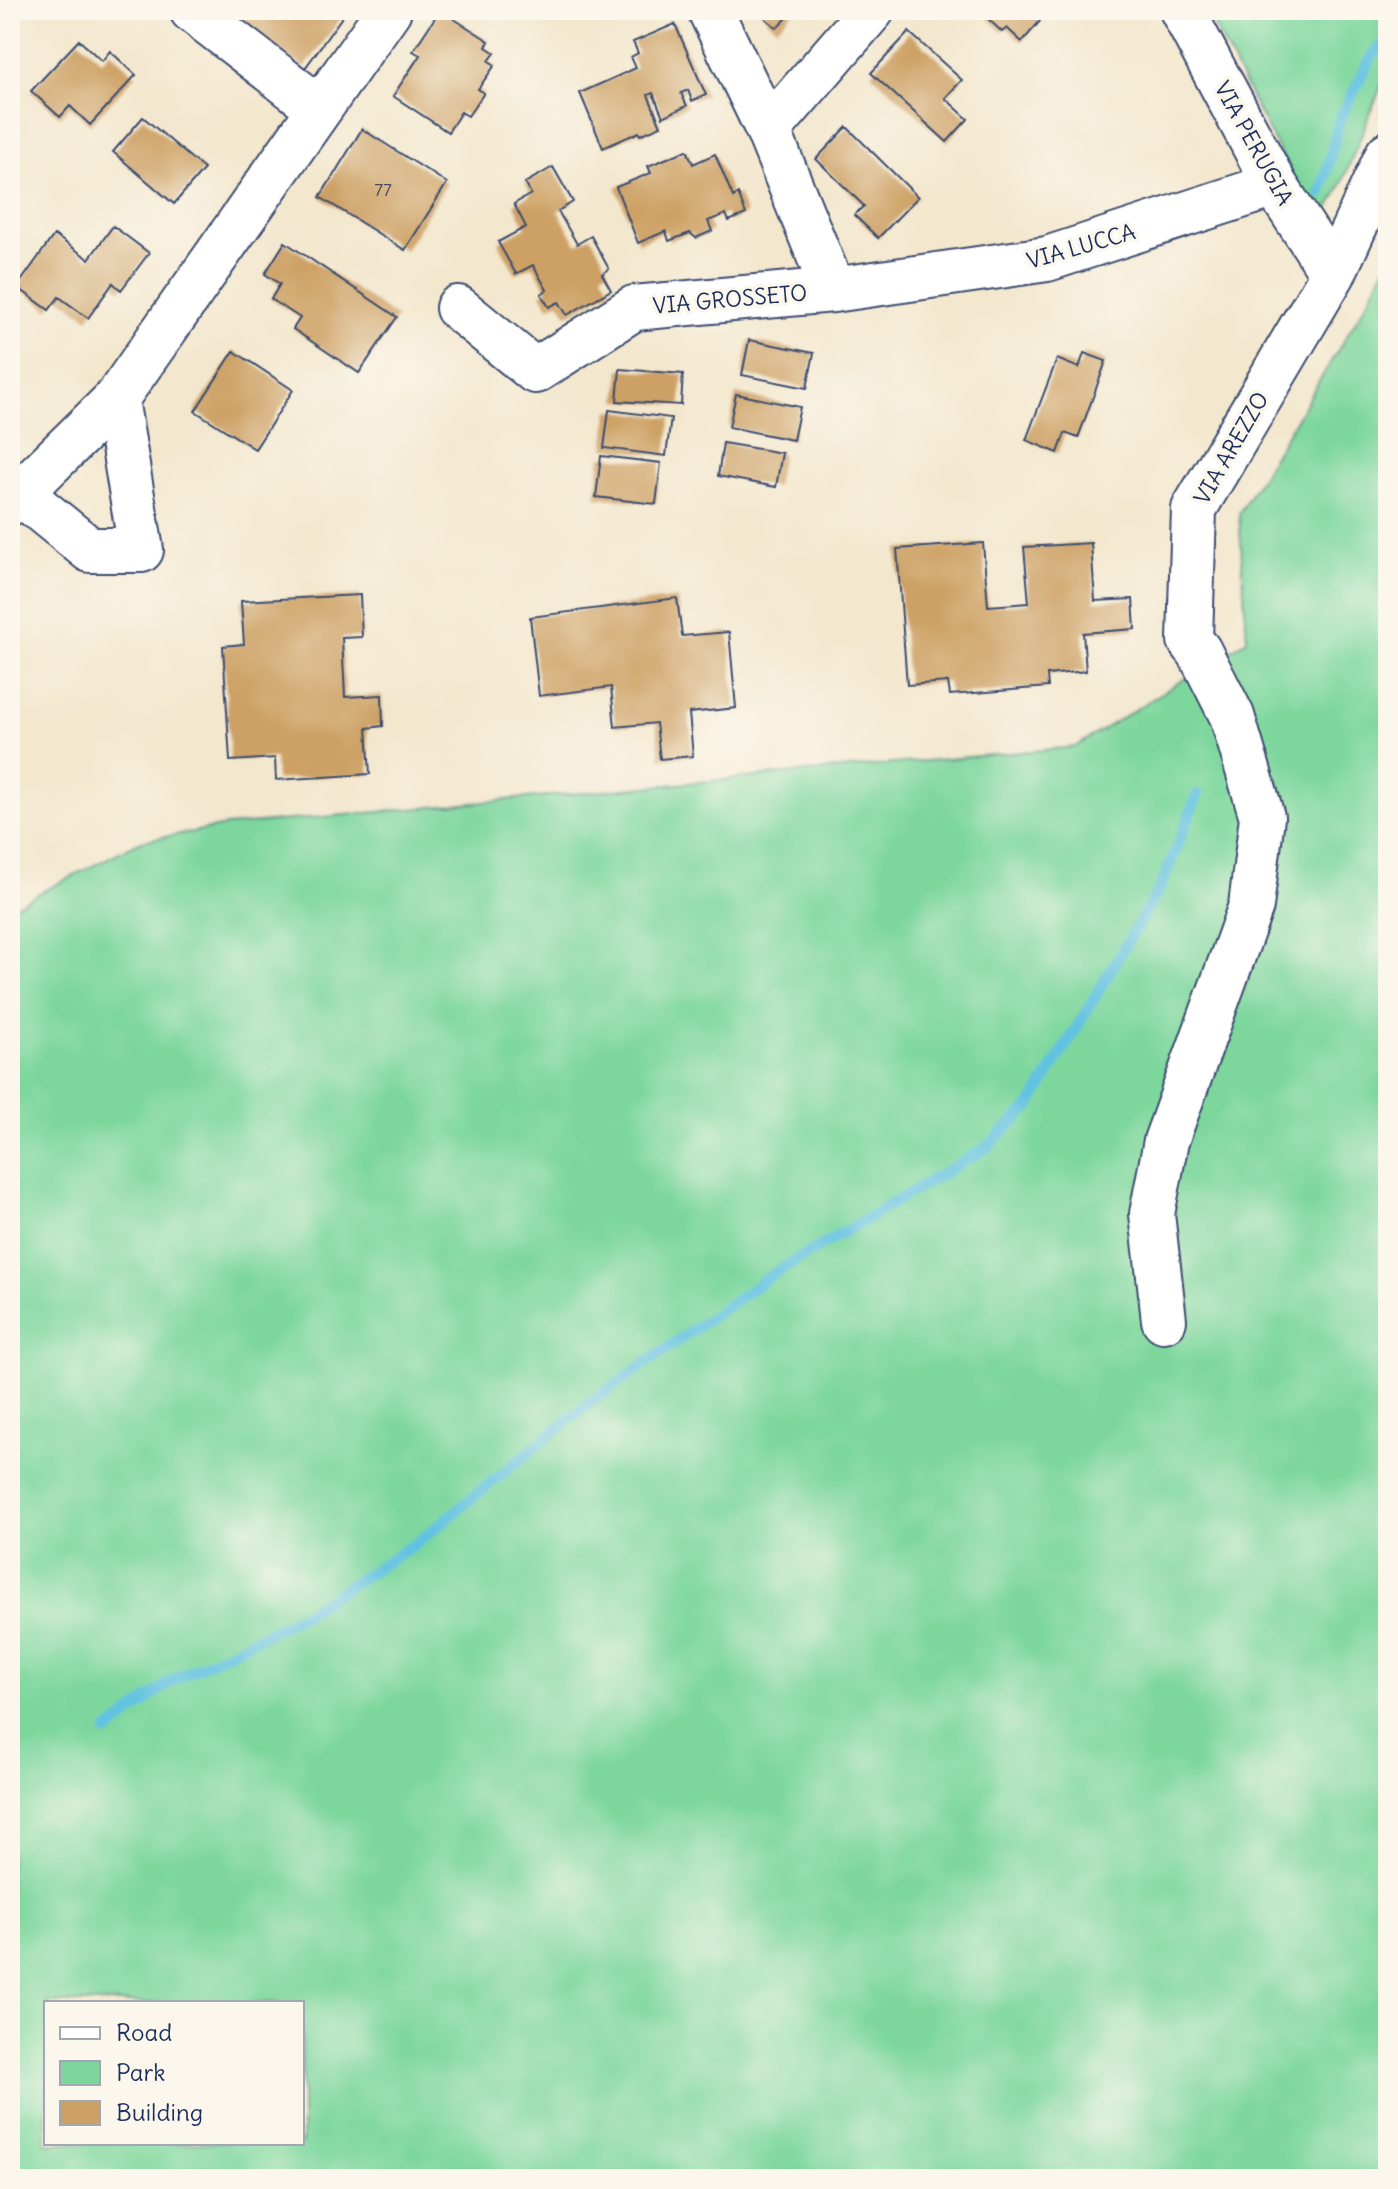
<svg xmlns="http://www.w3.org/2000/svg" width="1398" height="2189" viewBox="0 0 1398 2189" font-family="Delius,sans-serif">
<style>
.green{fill:#7dd79d;stroke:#4c837e;stroke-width:2;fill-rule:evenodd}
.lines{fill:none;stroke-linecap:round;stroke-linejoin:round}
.stream{stroke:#62c2e1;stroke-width:11}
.building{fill:#cda165}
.minor-casing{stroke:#3b4b6f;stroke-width:48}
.minor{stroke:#fff;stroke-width:44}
.labels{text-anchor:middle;stroke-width:7;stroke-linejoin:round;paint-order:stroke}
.number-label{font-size:18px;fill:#484c60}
.street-label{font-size:22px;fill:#1b2f5e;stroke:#fbf7ec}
</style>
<rect width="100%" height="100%" fill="#fbf7ec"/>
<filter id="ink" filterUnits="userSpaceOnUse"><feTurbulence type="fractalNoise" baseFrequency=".0125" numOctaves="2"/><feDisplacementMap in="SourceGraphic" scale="16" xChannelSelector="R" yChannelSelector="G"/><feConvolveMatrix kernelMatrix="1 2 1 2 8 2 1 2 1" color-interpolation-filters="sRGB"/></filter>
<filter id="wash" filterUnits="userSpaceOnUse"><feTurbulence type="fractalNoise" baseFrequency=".006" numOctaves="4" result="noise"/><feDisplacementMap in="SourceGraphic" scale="32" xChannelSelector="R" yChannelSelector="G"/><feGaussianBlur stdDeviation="1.8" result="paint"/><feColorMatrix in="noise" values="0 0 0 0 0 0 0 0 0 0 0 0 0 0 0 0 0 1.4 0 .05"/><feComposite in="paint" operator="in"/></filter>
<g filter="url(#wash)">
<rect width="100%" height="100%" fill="#f3e7cd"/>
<!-- green -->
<path class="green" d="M 1206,10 L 1388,10 L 1388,74 L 1384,79 L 1339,190 L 1325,215 L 1304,199 Z
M 1388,262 L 1388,2179 L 10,2179 L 10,908 L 141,841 L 226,826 L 1075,747 L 1247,640 L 1239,513 L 1369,299 ZM 46,2003 L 302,2003 L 302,2143 L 46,2143 Z"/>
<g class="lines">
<!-- stream -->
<path class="stream" d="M 1321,193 L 1340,118 L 1372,56 L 1388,40
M 107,1732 L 171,1681 L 297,1618 L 418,1542 L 589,1403 L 773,1274 L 986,1148 L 1030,1106 L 1162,884 L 1198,794"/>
</g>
<g id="blocks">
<!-- building -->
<path class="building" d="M 240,10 L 347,10 L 305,68 L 235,18 Z
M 440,10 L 489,41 L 486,47 L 495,53 L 489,61 L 495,65 L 478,89 L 484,93 L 468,116 L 461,112 L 448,132 L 393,96 L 420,55 L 413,51 Z
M 762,10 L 795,10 L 777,28 L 766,19 Z
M 989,10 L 1038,10 L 1034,15 L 1040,21 L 1022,42 L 1007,28 L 1002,32 L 984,15 Z
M 675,24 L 706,95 L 692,101 L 688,90 L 681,93 L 687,106 L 663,117 L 653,93 L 648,95 L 661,126 L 640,135 L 639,132 L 603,148 L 580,93 L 636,68 L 631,57 L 638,53 L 633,42 Z
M 909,32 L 962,80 L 945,98 L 968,119 L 947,142 L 871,73 Z
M 79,40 L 102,61 L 110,51 L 136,75 L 90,125 L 70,106 L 60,117 L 31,91 Z
M 143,117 L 204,169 L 174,204 L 113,152 Z
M 847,127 L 918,197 L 878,238 L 854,215 L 864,206 L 816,159 Z
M 362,129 L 447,183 L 405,250 L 320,197 Z
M 687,150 L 693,164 L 715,154 L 733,197 L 738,194 L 746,214 L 729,221 L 726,214 L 708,221 L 712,231 L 696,238 L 690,233 L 669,241 L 666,231 L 638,243 L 616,187 L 651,173 L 648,166 Z
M 553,167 L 573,202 L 558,211 L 577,244 L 591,236 L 609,269 L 602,274 L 611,290 L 567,315 L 559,302 L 549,307 L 541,294 L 547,290 L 533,265 L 516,274 L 498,242 L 526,227 L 514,204 L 531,194 L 525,183 Z
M 113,226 L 149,253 L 121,290 L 113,283 L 88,318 L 59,297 L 49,310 L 17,287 L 54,235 L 89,259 Z
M 285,242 L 397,317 L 359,373 L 293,329 L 300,318 L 271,299 L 280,284 L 265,274 Z
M 749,340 L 814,353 L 807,388 L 742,375 Z
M 234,351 L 293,390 L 255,449 L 195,411 Z
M 1084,353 L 1106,361 L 1078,438 L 1065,433 L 1058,453 L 1026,440 L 1057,359 L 1079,368 Z
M 620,369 L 683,374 L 681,405 L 617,401 Z
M 736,394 L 800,407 L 793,440 L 729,427 Z
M 609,410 L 671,418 L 666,456 L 604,448 Z
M 723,443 L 782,453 L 776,487 L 718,476 Z
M 601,456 L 661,463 L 656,504 L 596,497 Z
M 983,543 L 988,606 L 1029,603 L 1024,547 L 1091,543 L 1095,601 L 1133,599 L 1135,629 L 1083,633 L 1086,671 L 1047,675 L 1048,687 L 950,695 L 948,682 L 907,685 L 897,549 Z
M 360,595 L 362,637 L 342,638 L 345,697 L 382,695 L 383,726 L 367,728 L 370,774 L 276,780 L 275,758 L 230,761 L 223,646 L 244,644 L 241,601 Z
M 677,598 L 682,636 L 729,632 L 736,708 L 689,713 L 693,756 L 660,759 L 656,723 L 615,727 L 611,687 L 539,696 L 530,617 Z"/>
</g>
</g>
<g filter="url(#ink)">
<use href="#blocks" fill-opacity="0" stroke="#3b4b6f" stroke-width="2"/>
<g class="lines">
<!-- minor casing -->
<g class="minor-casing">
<path id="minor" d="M 192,10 L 319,108
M 710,10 L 768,130 L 833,290
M 1182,10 L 1275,185 L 1333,274
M 768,130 L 872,10
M 458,308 L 535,371 L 634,308 L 833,290 L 1047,259 L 1275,185
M 116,399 L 389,10
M 10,503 L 116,399 L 141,550 L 90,550 L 20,493
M 1164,1320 L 1152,1214 L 1166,1141 L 1251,906 L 1262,817 L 1232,716 L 1199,651 L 1190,640 L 1194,509 L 1333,274 L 1388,154"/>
</g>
<!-- minor -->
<use href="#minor" class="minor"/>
</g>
</g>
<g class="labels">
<!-- number labels -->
<g class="number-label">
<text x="383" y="196">77</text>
</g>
<!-- street labels -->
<g class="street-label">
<text transform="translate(1254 143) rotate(61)" y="8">VIA PERUGIA</text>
<text transform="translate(1081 246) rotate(-16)" y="8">VIA LUCCA</text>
<text transform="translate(730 299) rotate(-5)" y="8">VIA GROSSETO</text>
<text transform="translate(1231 448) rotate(-60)" y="8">VIA AREZZO</text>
</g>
</g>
<!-- margin -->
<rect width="1398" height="2189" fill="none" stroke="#fbf7ec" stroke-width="40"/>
<!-- legend -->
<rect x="44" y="2001" width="260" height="144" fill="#fbf7ec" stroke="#a1a7b3" stroke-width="2"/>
<rect x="60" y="2027" width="40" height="12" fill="#ffffff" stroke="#a1a7b3" stroke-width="2"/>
<text x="116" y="2041" font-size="24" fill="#1b2f5e">Road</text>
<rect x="60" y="2061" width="40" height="24" fill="#7dd79d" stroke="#a1a7b3" stroke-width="2"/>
<text x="116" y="2081" font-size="24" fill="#1b2f5e">Park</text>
<rect x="60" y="2101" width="40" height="24" fill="#cda165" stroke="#a1a7b3" stroke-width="2"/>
<text x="116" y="2121" font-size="24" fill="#1b2f5e">Building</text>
</svg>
